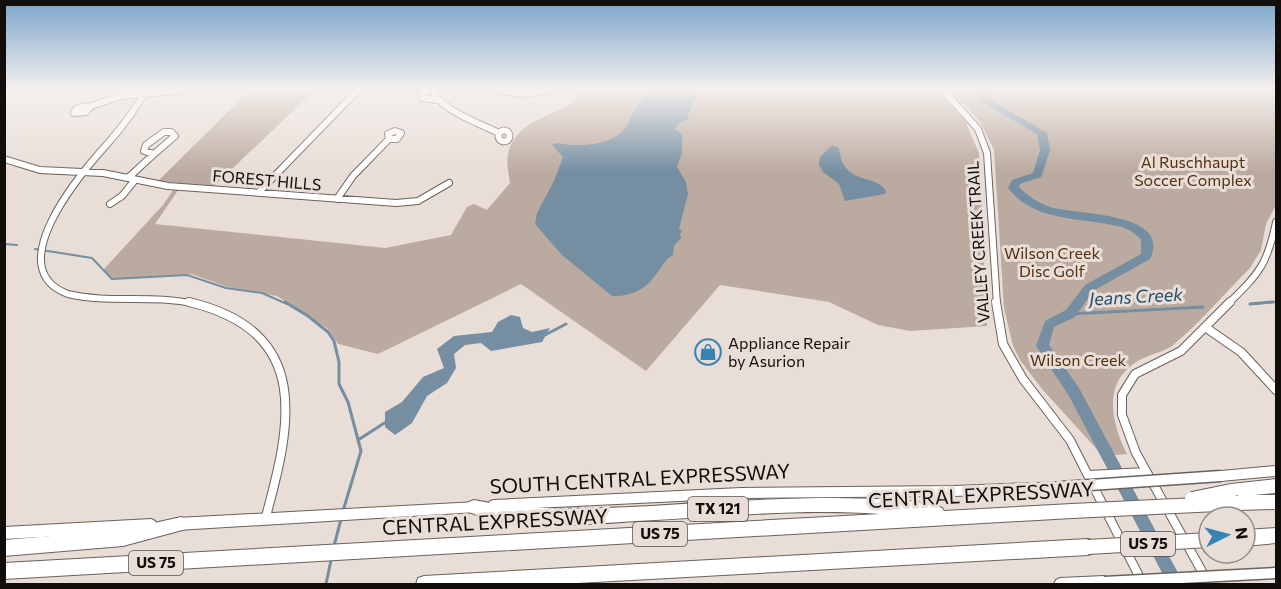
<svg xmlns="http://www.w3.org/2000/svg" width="1281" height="589" viewBox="0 0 1281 589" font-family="Commissioner,sans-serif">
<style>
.green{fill:#bbaa9f}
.water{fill:#758ea2}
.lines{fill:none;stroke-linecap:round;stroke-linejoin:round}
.stream-far1{stroke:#758ea2;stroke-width:2}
.stream{stroke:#758ea2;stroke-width:3}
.river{fill:#758ea2;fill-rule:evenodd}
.minor-far1-casing{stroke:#69615b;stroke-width:8}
.minor-casing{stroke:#69615b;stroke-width:10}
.secondary-casing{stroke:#69615b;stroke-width:2}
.motorway-casing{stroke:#69615b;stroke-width:2}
.minor-far1{stroke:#fff;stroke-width:6}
.minor{stroke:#fff;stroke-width:8}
.secondary{fill:#fff;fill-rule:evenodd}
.motorway{fill:#fff;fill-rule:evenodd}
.secondary-bridge-casing{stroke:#69615b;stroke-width:13;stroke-linecap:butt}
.motorway-bridge-casing{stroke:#69615b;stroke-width:16;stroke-linecap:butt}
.secondary-bridge{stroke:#fff;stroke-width:10}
.motorway-bridge{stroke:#fff;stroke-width:14}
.labels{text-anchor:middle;stroke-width:6;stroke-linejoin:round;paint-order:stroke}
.shield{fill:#e8ded7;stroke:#514c48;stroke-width:1.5}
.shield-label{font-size:15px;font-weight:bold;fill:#100d0b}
.park-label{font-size:16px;fill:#562f0f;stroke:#e8ded7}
.street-label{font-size:16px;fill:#100d0b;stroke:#e8ded7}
.poi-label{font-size:16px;fill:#100d0b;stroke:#e8ded7;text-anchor:start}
.water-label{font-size:18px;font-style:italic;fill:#1f4d6b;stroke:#e8ded7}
.near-street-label{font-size:20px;fill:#100d0b;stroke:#e8ded7}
</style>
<rect width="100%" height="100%" fill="#e8ded7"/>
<!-- green -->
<path class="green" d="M 250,90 L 315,90 L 214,186 L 158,181 Z
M 585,90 L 936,90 L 965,121 L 979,153 L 987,326 L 910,331 L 878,325 L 829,302 L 720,285 L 646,371 L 521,284 L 378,354 L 338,344 L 327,328 L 277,296 L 228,287 L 191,274 L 116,279 L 108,276 L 104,269 L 163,205 L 174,189 L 179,189 L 155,224 L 385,248 L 451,235 L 467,207 L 474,204 L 487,210 L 510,183 C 509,175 506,162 508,154 C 518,114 562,119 585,90 Z
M 951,90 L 1276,90 L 1276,205 L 1266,224 L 1261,250 L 1250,268 C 1225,293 1200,323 1172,346 C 1162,353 1149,354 1138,361 C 1102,382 1111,423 1127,454 L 1103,456 L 1042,389 L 1020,360 L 1013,346 L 1004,308 L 994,150 L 980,122 Z"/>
<!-- water -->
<path class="water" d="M 674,90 L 700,91 L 687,116 L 689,119 L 679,123 L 675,129 L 682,134 L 682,153 L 677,167 L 686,182 L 688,194 L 679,229 L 682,231 L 680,234 L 681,238 L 674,246 L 673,255 C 665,259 663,266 657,273 C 647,289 631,297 612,296 L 562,255 L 535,224 L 537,213 L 554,181 L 563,157 L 552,145 L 556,143 C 577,147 612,147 626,127 C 632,118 634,107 643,99 C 652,90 663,94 674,90 Z
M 832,145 L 839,148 C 843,187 874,172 886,191 L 885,194 L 845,201 L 839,184 L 823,172 L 819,165 L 820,157 Z
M 511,315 L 520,317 L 523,328 L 532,332 L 550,328 L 542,342 L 491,351 L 481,343 L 465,345 L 454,354 L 456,368 L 447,383 L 427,396 L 412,423 L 395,435 L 385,427 L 385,412 L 402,402 L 423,377 L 444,368 L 437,349 L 454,336 L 492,332 L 498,322 Z"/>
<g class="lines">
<!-- stream-far1 -->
<path class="stream-far1" d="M 4,244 L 17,245
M 35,249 L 92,258 L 112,279 L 187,275 L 226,288 L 262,293 L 287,304
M 1253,304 L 1276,302"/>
<!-- stream -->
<path class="stream" d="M 285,302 L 308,316 L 328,332 L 334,341 L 339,362 L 339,384 L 348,402 L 361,451 L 343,511
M 1250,304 L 1273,302
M 1070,314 L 1203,307
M 545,335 L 566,324
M 358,440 L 386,422
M 334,546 L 341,519
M 326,584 L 331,560"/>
<!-- river -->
<path class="river" d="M 982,90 L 990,90 L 988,94 L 989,99 L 1047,133 L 1050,150 L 1042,175 L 1041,177 L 1020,184 L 1019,187 C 1028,196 1038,203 1050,207 C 1074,215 1173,211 1150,259 L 1093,291 L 1075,317 L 1054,327 L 1049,345 L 1079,388 L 1184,584 L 1168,584 L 1069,396 L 1036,346 L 1045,321 L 1066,310 L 1085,285 L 1141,254 L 1141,239 L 1131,231 L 1122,227 C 1083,217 1035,223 1008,188 L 1012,180 L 1033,173 L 1040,150 L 1037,134 L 982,102 L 978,94 Z"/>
<!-- minor-far1 casing -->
<g class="minor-far1-casing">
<path id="minor-far1" d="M 146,90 C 136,109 123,126 109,142 C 78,176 0,269 68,294 C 110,304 153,294 195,304
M 427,90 L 422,93 L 423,98 L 436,100
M 433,90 C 438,109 481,124 499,133
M 495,90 L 521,94 L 551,90
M 943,90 L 978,129 L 987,153 L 997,304
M 85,106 L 89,108 L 86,112 L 74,113 L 76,109 Z
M 88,107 L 121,96 L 184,90
M498.5 136a5.5 5.5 0 1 1 11 0a5.5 5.5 0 1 1-11 0Z
M 395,131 L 401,133 L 397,139 L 389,139 L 388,134 Z
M 164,132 L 171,132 L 175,136 L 154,154 L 144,151 L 146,145 Z
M 4,159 L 40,170 L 103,173 L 168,186 L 396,203 L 418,201 L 449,183
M 128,178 L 154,154
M 260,191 L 358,90
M 337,199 L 353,176 L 389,139
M 110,204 L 122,196 L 135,180
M 1228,304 C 1259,273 1267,266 1276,222"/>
</g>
<!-- minor casing -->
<g class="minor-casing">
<path id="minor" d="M 189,302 C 314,332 291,425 265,520
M 996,302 L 1003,344 L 1023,379 L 1070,440 L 1142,582
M 1205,327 L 1241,352 L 1276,390
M 1089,475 L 1145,472
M 1209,584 L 1136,453 L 1122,415 L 1122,395 L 1135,374 L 1181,351 L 1230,302"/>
</g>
<!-- secondary casing -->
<g class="secondary-casing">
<path id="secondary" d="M 1276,466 L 1276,476 L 1221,481 L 1217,480 L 1216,476 L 1217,472 L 1221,471 Z
M 1061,482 L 1065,483 L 1067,487 L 1065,491 L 1061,492 L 954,496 L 741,498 L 494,510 L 490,509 L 488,505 L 490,501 L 494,500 L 741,488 L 954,486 Z
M 477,502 L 481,503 L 483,507 L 481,511 L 477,512 L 177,530 L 173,528 L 171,524 L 173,520 L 177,518 Z
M 151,519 L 155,521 L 157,525 L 155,529 L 151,531 L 4,539 L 4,527 Z
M 1104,576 L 1108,578 L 1110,582 L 1109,584 L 1054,584 L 1056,580 L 1060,578 Z"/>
</g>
<!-- motorway casing -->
<g class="motorway-casing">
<path id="motorway" d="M 1276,479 L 1276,493 L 1254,495 L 1276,495 L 1276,509 L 1238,510 L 1233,508 L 1230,503 L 1233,498 L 1226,496 L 1224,491 L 1226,486 L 1231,484 Z
M 838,498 C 865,499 918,498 942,508 L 944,511 L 1072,504 L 1077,506 L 1080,511 L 1077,516 L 1072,518 L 4,579 L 4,563 L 880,514 C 799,508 718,517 637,521 C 588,524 515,531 469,512 L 466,507 L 469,502 L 474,500 C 533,512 592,509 651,506 C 714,502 776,498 838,498 Z
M 181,517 L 186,519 L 189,524 L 186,529 L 123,546 L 4,556 L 4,540 L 123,530 Z
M 1276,528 L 1276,543 L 1245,546 L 1245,530 Z
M 1088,539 L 1094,541 L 1096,547 L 1094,553 L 1088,555 L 559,584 L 416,584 L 418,578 L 424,576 Z"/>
</g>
<!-- minor-far1 -->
<use href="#minor-far1" class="minor-far1"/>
<!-- minor -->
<use href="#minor" class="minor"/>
<!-- secondary -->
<use href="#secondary" class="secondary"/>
<!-- motorway -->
<use href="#motorway" class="motorway"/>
<!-- secondary-bridge casing -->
<g class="secondary-bridge-casing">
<path id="secondary-bridge" d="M 1061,487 L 1221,476
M 1104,582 L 1276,573"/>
</g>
<!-- motorway-bridge casing -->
<g class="motorway-bridge-casing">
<path id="motorway-bridge" d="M 1192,499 L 1231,491
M 1072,511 L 1238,503
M 1088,547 L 1209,540"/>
</g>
<!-- secondary-bridge -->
<use href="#secondary-bridge" class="secondary-bridge"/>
<!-- motorway-bridge -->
<use href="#motorway-bridge" class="motorway-bridge"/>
</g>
<!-- sky -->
<linearGradient id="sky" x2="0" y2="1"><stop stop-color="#7aa5cc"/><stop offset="0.52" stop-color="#f5f0ed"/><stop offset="1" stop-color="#f5f0ed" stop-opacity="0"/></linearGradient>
<rect width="1281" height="172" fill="url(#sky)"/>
<!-- icons -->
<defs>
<g id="shop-ring" transform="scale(1.35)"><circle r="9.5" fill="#e8ded7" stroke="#3783b6" stroke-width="1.5"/><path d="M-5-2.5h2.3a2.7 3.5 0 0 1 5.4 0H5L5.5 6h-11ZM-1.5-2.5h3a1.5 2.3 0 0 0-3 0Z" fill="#3783b6"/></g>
</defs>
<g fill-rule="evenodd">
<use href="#shop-ring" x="708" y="352"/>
</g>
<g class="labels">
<!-- shield labels -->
<g class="shield">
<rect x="688" y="497" width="60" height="24" rx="4.5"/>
<rect x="633" y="522" width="54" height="24" rx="4.5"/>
<rect x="1121" y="532" width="54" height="24" rx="4.5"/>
<rect x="129" y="551" width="54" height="24" rx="4.5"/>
</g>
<g class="shield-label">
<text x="718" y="514">TX 121</text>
<text x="660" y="539">US 75</text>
<text x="1148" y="549">US 75</text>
<text x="156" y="568">US 75</text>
</g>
<!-- park labels -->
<g class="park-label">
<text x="1193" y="168">Al Ruschhaupt<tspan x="1193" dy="18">Soccer Complex</tspan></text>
<text x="1052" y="259">Wilson Creek<tspan x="1052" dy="18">Disc Golf</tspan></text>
<text x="1078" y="366">Wilson Creek</text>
</g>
<!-- street labels -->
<g class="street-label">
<text transform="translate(267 180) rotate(5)" y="6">FOREST HILLS</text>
<text transform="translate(978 242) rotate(-94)" y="6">VALLEY CREEK TRAIL</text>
</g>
<!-- poi labels -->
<g class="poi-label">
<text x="728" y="349">Appliance Repair<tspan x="728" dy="18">by Asurion</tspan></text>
</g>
<!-- water labels -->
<g class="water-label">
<text transform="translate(1136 297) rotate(-3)" y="6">Jeans Creek</text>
</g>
<!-- near-street labels -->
<g class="near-street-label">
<text transform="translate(640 479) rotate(-3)" y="7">SOUTH CENTRAL EXPRESSWAY</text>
<text transform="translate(981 495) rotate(-3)" y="7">CENTRAL EXPRESSWAY</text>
<text transform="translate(495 522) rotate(-3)" y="7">CENTRAL EXPRESSWAY</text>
</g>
</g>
<!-- border -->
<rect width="1281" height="589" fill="none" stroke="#100d0b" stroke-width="12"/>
<!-- north arrow -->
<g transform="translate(1227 535) rotate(84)"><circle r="28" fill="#e8ded7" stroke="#928a85" stroke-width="1.5"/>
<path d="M0-4.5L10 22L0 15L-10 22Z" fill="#3783b6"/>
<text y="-9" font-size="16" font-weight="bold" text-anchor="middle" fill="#100d0b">N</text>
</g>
</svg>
